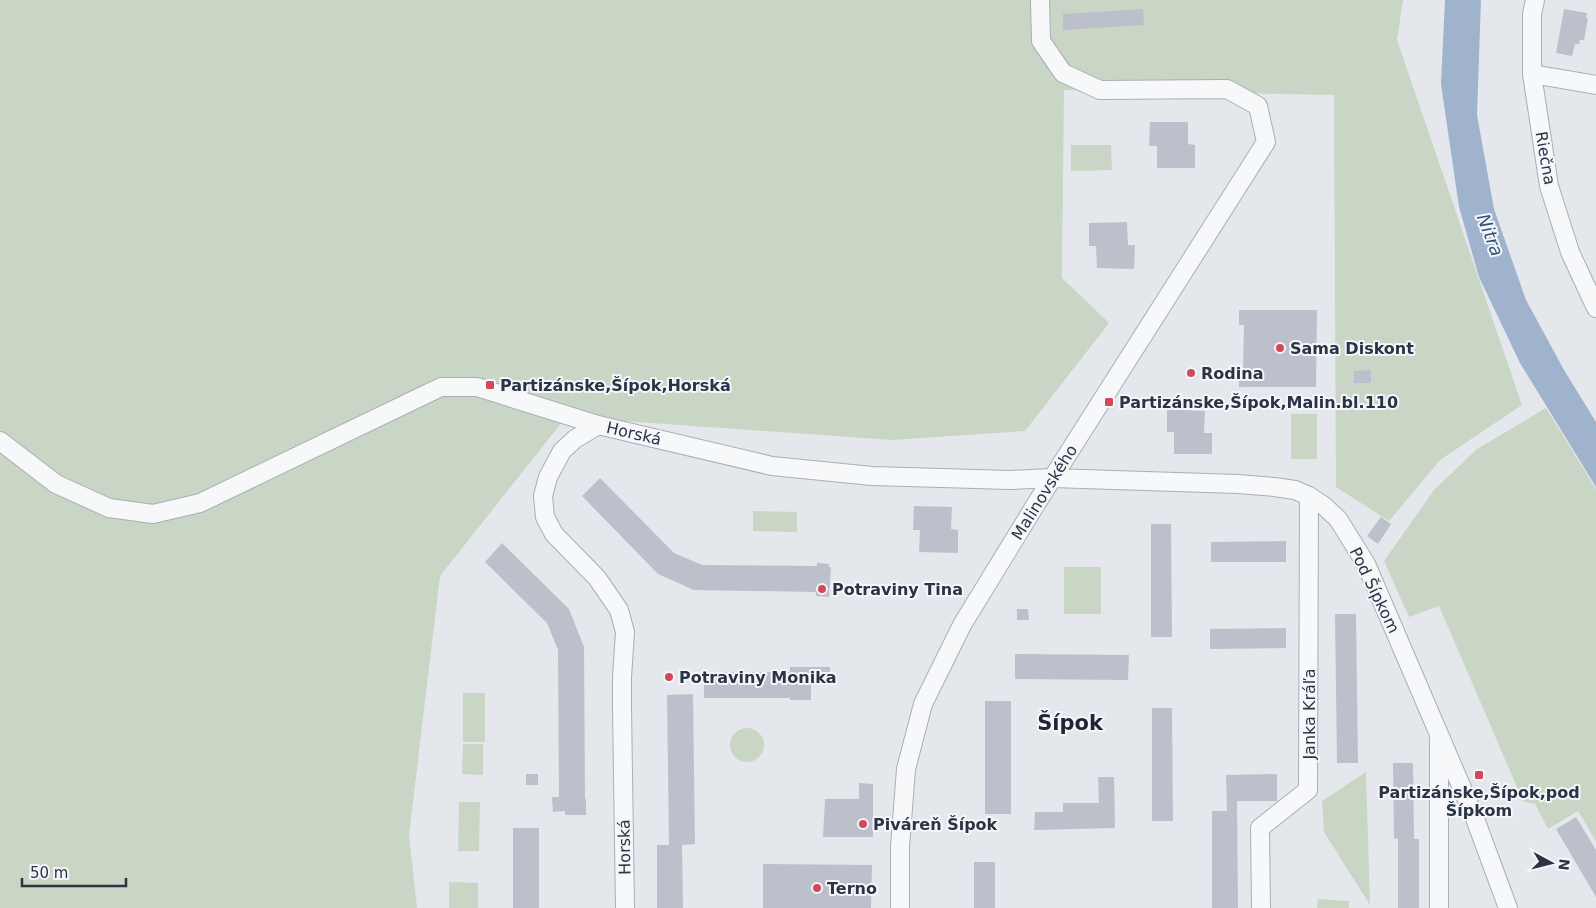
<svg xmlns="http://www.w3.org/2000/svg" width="1596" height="908" viewBox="0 0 1596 908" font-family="'DejaVu Sans',sans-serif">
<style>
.green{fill:#c9d6c5}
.water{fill:#9fb4cc}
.building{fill:#bbc0ca}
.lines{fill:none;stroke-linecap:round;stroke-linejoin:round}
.minor-casing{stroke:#a9aeb7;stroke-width:20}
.minor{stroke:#f7f8fa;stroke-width:18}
.poi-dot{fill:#d1495b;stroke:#f4f6f9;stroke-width:2}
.labels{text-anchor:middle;stroke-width:4;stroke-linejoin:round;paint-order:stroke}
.street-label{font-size:16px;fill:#2b3445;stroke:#f4f6f9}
.poi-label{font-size:16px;font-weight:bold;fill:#2b3445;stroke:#f4f6f9;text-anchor:start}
.water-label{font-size:18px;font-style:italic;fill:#34527a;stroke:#f4f6f9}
.district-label{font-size:21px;font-weight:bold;fill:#1d2536;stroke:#f4f6f9}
</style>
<rect width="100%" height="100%" fill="#e4e7ec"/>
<!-- green -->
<path class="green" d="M 0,0 L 1403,0 L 1397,40 L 1522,405 L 1440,460 L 1389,521 L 1336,487 L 1334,95 L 1064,90 L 1062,278 L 1109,323 L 1025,431 L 892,440 L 566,417 L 440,576 L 409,835 L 417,908 L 0,908 Z
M 1071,145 L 1111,145 L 1112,170 L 1071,171 Z
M 1546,408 L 1596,489 L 1596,841 L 1578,811 L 1548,829 L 1535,804 L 1523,801 L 1439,606 L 1409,617 L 1384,561 L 1434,490 L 1477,449 Z
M 1291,414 L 1317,414 L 1317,459 L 1291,459 Z
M 753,511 L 797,512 L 797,532 L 753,531 Z
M 1064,567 L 1101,567 L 1101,614 L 1064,614 Z
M 463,693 L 485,693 L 485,742 L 463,742 Z
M730 745a17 17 0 1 1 34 0a17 17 0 1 1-34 0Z
M 463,744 L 483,744 L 483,775 L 462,774 Z
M 1366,772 L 1370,905 L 1324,832 L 1322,801 Z
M 459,802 L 480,802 L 479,851 L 458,851 Z
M 449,882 L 478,883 L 478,908 L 449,908 Z
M 1318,899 L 1349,901 L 1349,908 L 1317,908 Z"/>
<!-- water -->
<path class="water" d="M 1445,0 L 1481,0 L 1477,115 L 1494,209 L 1526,300 L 1564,370 L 1596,422 L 1596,487 L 1520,363 L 1479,277 L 1459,207 L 1441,84 Z"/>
<!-- building -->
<path class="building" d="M 1143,9 L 1144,25 L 1063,30 L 1063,14 Z
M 1564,9 L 1587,13 L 1586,18 L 1588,18 L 1584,40 L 1580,40 L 1579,44 L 1575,44 L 1572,56 L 1556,53 Z
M 1150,122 L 1188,122 L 1188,144 L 1195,145 L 1195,168 L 1157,168 L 1157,146 L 1149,146 Z
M 1127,222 L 1128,245 L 1135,245 L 1134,269 L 1097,268 L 1096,246 L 1089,246 L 1089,223 Z
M 1239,310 L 1317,310 L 1316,387 L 1239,387 L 1239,371 L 1243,371 L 1244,325 L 1239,325 Z
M 1371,370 L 1371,383 L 1354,383 L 1354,371 Z
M 1167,409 L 1205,411 L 1204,433 L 1212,433 L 1212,454 L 1174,454 L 1174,432 L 1167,432 Z
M 600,478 L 674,553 L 702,565 L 817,566 L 817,563 L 829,564 L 829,567 L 831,567 L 829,597 L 816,596 L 816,592 L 694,590 L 658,574 L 582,496 Z
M 914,506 L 952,507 L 951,529 L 958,530 L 958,553 L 919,552 L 920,530 L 913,530 Z
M 1381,517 L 1391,524 L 1378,544 L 1367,536 Z
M 1151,524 L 1171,524 L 1172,637 L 1151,637 Z
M 1286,541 L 1286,562 L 1211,562 L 1211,542 Z
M 502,543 L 569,609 L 584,647 L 585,799 L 586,799 L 586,815 L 565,815 L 565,811 L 553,812 L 552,797 L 559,797 L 558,650 L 547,623 L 485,562 Z
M 1017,609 L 1028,609 L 1029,620 L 1017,620 Z
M 1335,614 L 1356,614 L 1358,763 L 1337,763 Z
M 1286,628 L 1286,648 L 1210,649 L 1210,629 Z
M 1015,654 L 1129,655 L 1128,680 L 1015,679 Z
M 790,667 L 830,667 L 830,681 L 811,681 L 811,700 L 790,700 L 790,698 L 704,698 L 704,672 L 790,672 Z
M 693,694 L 695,844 L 682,845 L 683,908 L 657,908 L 657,845 L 669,845 L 667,695 Z
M 985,701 L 1011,701 L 1011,814 L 985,814 Z
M 1152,708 L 1172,708 L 1173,821 L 1152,821 Z
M 1393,763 L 1413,763 L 1414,839 L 1419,839 L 1419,908 L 1398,908 L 1398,838 L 1394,839 Z
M 526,774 L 538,774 L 538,785 L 526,785 Z
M 1277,774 L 1277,801 L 1237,801 L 1238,908 L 1212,908 L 1212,811 L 1227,811 L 1226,775 Z
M 1098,777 L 1114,777 L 1115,828 L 1034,830 L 1035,812 L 1063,812 L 1063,803 L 1099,803 Z
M 859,783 L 873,784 L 873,837 L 823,837 L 825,799 L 859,799 Z
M 1576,817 L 1596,850 L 1596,897 L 1556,829 Z
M 513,828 L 539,828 L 539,908 L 513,908 Z
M 974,862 L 995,862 L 995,908 L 974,908 Z
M 763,864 L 872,865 L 871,908 L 763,908 Z"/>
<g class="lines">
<!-- minor casing -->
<g class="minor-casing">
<path id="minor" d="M 1535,0 L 1532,14 L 1532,74 L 1549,186 L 1570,252 L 1596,308
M 1532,74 L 1596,85
M 0,441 L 56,484 L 109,508 L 153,514 L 200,503 L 441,387 L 477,387 L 598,425
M 1439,739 L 1439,908
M 625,908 L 622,707 L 622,677 L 625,632 L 619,610 L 597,578 L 554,534 L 545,517 L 543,496 L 548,477 L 562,451 L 575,439 L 598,425 L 772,466 L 872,476 L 1010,480 L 1052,478 L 1238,484 L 1274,487 L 1295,490 L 1309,496 L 1324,506 L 1338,519 L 1366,564 L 1474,816 L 1508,908
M 900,908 L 900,847 L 906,769 L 923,704 L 962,625 L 1036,504 L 1266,142 L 1258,106 L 1227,89 L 1100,90 L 1063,73 L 1041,41 L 1040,0
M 1261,908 L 1260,828 L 1308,790 L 1309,496"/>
</g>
<!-- minor -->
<use href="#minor" class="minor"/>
</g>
<!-- markers -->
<g class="poi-dot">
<circle cx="1280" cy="348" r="5"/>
<circle cx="1191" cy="373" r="5"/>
<rect x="485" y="380" width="10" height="10" rx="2.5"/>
<rect x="1104" y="397" width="10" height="10" rx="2.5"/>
<circle cx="822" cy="589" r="5"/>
<circle cx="669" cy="677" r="5"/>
<rect x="1474" y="770" width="10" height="10" rx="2.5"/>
<circle cx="863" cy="824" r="5"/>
<circle cx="817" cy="888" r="5"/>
</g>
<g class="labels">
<!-- street labels -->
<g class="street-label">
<text transform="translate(1546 158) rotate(80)" y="6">Riečna</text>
<text transform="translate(634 433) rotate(13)" y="6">Horská</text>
<text transform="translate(1044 492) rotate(-58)" y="6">Malinovského</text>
<text transform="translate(1375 590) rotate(64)" y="6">Pod Šípkom</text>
<text transform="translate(1309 714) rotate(-90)" y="6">Janka Kráľa</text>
<text transform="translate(624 847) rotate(-91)" y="6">Horská</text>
</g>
<!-- poi labels -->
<g class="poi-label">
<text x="1290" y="354">Sama Diskont</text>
<text x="1201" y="379">Rodina</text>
<text x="500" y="391">Partizánske,Šípok,Horská</text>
<text x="1119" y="408">Partizánske,Šípok,Malin.bl.110</text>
<text x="832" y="595">Potraviny Tina</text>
<text x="679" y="683">Potraviny Monika</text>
<text x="1479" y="798" text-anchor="middle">Partizánske,Šípok,pod<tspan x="1479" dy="18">Šípkom</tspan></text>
<text x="873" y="830">Piváreň Šípok</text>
<text x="827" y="894">Terno</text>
</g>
<!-- water labels -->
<g class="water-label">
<text transform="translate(1490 235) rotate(69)" y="6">Nitra</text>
</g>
<!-- district labels -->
<g class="district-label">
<text x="1070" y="730">Šípok</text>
</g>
</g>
<!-- north arrow -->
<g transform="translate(1551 863) rotate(97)" stroke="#f4f6f9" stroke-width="4" paint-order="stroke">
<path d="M0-4L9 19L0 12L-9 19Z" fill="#2b3445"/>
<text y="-8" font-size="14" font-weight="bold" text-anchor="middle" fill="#2b3445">N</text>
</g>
<!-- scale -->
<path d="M22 878v8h104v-8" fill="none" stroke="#2b3445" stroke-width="2.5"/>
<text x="30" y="878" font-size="15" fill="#2b3445" stroke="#f4f6f9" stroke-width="4" paint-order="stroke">50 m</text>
</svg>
